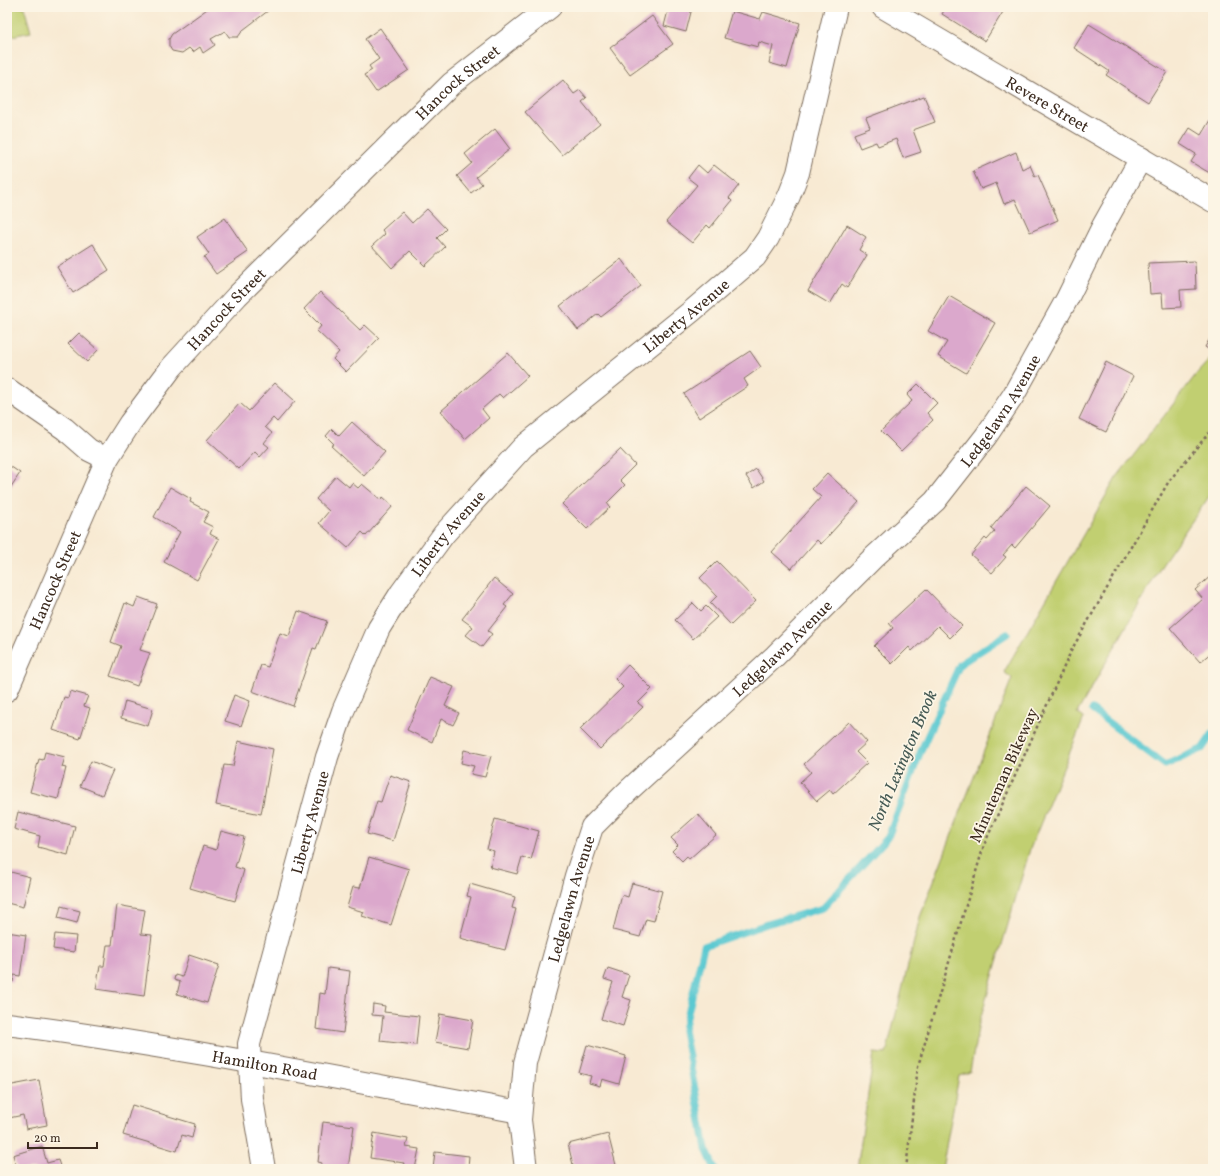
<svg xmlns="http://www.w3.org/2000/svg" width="1220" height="1176" viewBox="0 0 1220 1176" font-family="Vollkorn,serif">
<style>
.park{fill:#c1cf71;stroke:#7e7c48}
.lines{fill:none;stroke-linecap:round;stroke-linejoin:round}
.stream{stroke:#5cc9d1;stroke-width:7}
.building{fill:#dba8cc}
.minor-casing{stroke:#7d6d5d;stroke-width:24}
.tertiary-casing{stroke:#7d6d5d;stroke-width:24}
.secondary-casing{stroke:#7d6d5d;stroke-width:24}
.path{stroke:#7d6d5d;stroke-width:2.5;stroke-dasharray:3 3;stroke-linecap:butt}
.minor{stroke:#fff;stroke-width:22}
.tertiary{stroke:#fff;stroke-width:22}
.secondary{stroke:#fff;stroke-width:22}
.labels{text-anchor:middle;stroke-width:3.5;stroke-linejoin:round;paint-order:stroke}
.street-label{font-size:16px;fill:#3b2a1e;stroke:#fcf5e5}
.water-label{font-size:17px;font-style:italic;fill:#455a54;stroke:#fcf5e5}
</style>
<rect width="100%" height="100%" fill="#fcf5e5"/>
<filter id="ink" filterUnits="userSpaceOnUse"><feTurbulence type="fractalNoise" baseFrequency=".025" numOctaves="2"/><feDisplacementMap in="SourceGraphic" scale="8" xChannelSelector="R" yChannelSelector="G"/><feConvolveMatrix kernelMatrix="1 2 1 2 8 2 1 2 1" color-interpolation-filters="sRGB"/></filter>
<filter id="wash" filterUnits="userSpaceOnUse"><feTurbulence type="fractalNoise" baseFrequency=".012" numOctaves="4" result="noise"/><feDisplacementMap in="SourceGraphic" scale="16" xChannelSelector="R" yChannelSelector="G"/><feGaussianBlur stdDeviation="0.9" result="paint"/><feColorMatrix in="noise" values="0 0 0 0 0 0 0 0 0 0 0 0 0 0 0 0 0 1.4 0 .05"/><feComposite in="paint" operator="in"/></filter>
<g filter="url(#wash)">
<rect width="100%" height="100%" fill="#f8ead3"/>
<!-- park -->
<path class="park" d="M 7,7 L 24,7 L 31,32 L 7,37 Z
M 1213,356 L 1213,491 L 1162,564 L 1077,713 L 1084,718 L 1030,849 L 979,1023 L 970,1072 L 959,1076 L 942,1169 L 857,1169 L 874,1053 L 886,1054 L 920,917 L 1012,678 L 1004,672 L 1116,478 L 1198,372 Z"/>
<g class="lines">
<!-- stream -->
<path class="stream" d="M 1092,710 L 1165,765 L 1202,749 L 1213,733
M 715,1169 L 706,1149 L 684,1030 L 704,946 L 767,924 L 823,908 L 888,837 L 922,748 L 960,664 L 1007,634"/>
</g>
<g id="blocks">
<!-- building -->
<path class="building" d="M 210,7 L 273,7 L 243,30 L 238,37 L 229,37 L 225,31 L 211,39 L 215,45 L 203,53 L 200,47 L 193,52 L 189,48 L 182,53 L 172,51 L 169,46 L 169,39 L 172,34 Z
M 669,7 L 692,8 L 686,32 L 664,26 Z
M 946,7 L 1006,7 L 985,41 L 942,14 Z
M 732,11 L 760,19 L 763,12 L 800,23 L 787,68 L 769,63 L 773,46 L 759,42 L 758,47 L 724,38 Z
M 652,16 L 673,44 L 630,75 L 610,48 Z
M 1089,24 L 1167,72 L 1148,102 L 1106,75 L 1109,71 L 1074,48 Z
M 380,28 L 409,70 L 376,92 L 364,75 L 372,70 L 369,66 L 379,59 L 365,39 Z
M 563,80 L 574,94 L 580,90 L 587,98 L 582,102 L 600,124 L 562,155 L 525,112 Z
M 924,96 L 935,122 L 913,130 L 921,152 L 903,158 L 896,139 L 878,146 L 876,142 L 860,148 L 854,134 L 870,128 L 866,118 Z
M 1213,115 L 1213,175 L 1191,162 L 1196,154 L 1180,144 L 1190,128 L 1201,135 Z
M 495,129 L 510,149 L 476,177 L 482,184 L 471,193 L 457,176 L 472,163 L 465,154 Z
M 1016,152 L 1022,169 L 1030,165 L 1035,177 L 1038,175 L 1058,220 L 1030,232 L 1015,199 L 1004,204 L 996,183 L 981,189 L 973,171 Z
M 698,165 L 707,173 L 714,165 L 739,185 L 729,198 L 732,201 L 710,228 L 707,225 L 692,243 L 666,222 L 697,185 L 688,178 Z
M 427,209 L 446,229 L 437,238 L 445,247 L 425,266 L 410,251 L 392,268 L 372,246 L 385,234 L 382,230 L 402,212 L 412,223 Z
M 225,218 L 248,252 L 216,274 L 204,257 L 209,254 L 197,237 Z
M 847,225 L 866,237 L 859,250 L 867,255 L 847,288 L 842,284 L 830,304 L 808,291 Z
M 93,244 L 109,270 L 73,293 L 57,267 Z
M 621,259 L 641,286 L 601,317 L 598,314 L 578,330 L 560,306 Z
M 1195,261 L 1196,289 L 1180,290 L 1181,307 L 1163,308 L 1162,293 L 1150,294 L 1148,263 Z
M 320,292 L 360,330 L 365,325 L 379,338 L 346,372 L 333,359 L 339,352 L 317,331 L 321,326 L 304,309 Z
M 949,296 L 995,323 L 966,373 L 938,356 L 947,342 L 928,331 Z
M 79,333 L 98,350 L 87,362 L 68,344 Z
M 1213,333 L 1213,352 L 1205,347 Z
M 750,351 L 761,367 L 744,379 L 748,386 L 699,418 L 684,394 Z
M 508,353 L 528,376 L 503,398 L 499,394 L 482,409 L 489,418 L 465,439 L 441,411 Z
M 1106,362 L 1133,376 L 1106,432 L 1079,419 Z
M 275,383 L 295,401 L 277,422 L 273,418 L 265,427 L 272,433 L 264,443 L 269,447 L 260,457 L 255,452 L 239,469 L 207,440 L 240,403 L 249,411 Z
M 918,384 L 937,403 L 927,413 L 933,420 L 901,451 L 881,431 L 912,401 L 907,395 Z
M 352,422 L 385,452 L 364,476 L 331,446 L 334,444 L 326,436 L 332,429 L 339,436 Z
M 620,449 L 635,465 L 620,480 L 625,485 L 607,503 L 610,507 L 587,529 L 562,504 Z
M 7,464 L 20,473 L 7,493 Z
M 756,469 L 764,481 L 754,488 L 746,476 Z
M 827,473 L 859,502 L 821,544 L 817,540 L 791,569 L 772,552 L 821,497 L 812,489 Z
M 336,476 L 349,487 L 352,483 L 358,488 L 362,484 L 381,500 L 383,497 L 393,506 L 366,536 L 362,532 L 348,548 L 319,523 L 329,511 L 316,499 Z
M 1026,486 L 1050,506 L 1015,548 L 1012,545 L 1003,555 L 1006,557 L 992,573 L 971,555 L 985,538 L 987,540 L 995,531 L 991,528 Z
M 170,487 L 191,499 L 190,502 L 209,512 L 203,522 L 213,527 L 210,534 L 219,539 L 197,580 L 164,562 L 180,532 L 154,517 Z
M 717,561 L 756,601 L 731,625 L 710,603 L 717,596 L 700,578 Z
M 1213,574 L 1213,651 L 1200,662 L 1170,628 L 1203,599 L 1195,590 Z
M 494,578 L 513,594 L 504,605 L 507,607 L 488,631 L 492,634 L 482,647 L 466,635 L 473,627 L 462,619 Z
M 926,589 L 962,626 L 950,638 L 938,626 L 912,651 L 909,647 L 892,664 L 874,646 L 893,628 L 889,623 Z
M 138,597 L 157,604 L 140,650 L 150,653 L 137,686 L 110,676 L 121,646 L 111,642 L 125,603 L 134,607 Z
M 693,603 L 701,611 L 706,606 L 717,617 L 693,639 L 675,620 Z
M 298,611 L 327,621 L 316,649 L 313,648 L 293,706 L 252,691 L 261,665 L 268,667 L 280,633 L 289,636 Z
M 628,665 L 652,689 L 638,703 L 643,707 L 600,749 L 580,729 L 623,687 L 615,679 Z
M 430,677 L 454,687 L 445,706 L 459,713 L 453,725 L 441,719 L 432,742 L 407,730 Z
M 70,691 L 88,696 L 84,706 L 90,708 L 80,739 L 53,730 L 64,697 L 68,698 Z
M 234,695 L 250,701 L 241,726 L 225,721 Z
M 125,701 L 153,709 L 148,726 L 121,718 Z
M 849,722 L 867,742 L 856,752 L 867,763 L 833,794 L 830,790 L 817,801 L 800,782 L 811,772 L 804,764 Z
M 238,741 L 273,749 L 261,814 L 216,805 L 224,765 L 233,766 Z
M 464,750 L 491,756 L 485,777 L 471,774 L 474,766 L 461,763 Z
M 45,752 L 65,757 L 62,767 L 66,768 L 58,799 L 30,792 L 39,759 L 43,760 Z
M 91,761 L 113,770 L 102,795 L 80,786 Z
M 390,775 L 411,782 L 393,841 L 367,834 L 377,801 L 381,802 Z
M 18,812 L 75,826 L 68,855 L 38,847 L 40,836 L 14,829 Z
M 698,814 L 716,835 L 689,859 L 687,856 L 682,861 L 672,851 L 678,845 L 671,838 Z
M 495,819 L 539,831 L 531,860 L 522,857 L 517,874 L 490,867 L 494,851 L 487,849 Z
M 221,831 L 244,837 L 235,867 L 244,870 L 235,901 L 190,888 L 203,846 L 216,850 Z
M 369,857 L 409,869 L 391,925 L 362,916 L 364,912 L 347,907 L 353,887 L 360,888 Z
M 7,871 L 30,877 L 23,907 L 7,903 Z
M 632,883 L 662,891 L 654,921 L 646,919 L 640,937 L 613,930 L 622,895 L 628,897 Z
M 470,884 L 515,897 L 512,908 L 516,909 L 505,950 L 460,938 L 471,897 L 467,896 Z
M 117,905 L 145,910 L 141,934 L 152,935 L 144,996 L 96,989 L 100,966 L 104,966 L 107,945 L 112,945 Z
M 61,906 L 80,911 L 77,923 L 58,918 Z
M 7,932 L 26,935 L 20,976 L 14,975 L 13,982 L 7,981 Z
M 55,934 L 76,936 L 74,952 L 53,949 Z
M 189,955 L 219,965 L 207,1003 L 177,994 L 180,982 L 174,980 L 175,975 L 182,977 Z
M 328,968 L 350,971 L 343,1033 L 316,1029 L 320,993 L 325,994 Z
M 608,968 L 629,975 L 622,997 L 631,1000 L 623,1026 L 601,1019 L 613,982 L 604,979 Z
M 373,1004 L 385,1006 L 384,1012 L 419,1016 L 416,1045 L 380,1041 L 383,1016 L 372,1015 Z
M 440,1014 L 473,1020 L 468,1048 L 435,1042 Z
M 587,1045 L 626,1056 L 619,1084 L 602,1079 L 600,1086 L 589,1083 L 591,1076 L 579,1073 Z
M 39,1080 L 47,1125 L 26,1129 L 23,1115 L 9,1118 L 7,1086 Z
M 132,1105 L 195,1124 L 192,1138 L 182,1135 L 177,1151 L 123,1135 Z
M 323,1122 L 354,1126 L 348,1169 L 321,1169 L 322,1163 L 318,1162 Z
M 374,1133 L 408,1139 L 406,1147 L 419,1149 L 415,1169 L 402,1169 L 404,1163 L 370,1158 Z
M 608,1134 L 617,1169 L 574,1169 L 568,1144 Z
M 42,1146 L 47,1163 L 58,1160 L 61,1169 L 17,1169 L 13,1155 Z
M 435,1152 L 469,1156 L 468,1167 L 475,1169 L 433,1169 Z"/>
</g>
</g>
<g filter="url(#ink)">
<use href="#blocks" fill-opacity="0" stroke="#7d6d5d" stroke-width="1"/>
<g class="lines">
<!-- minor casing -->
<g class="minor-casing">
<g id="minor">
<path d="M 7,389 L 65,429 L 89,450 L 107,459"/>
<path id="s1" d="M 264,1169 L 252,1099 L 249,1044 L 327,757 L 343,711 L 379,628 L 401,593 L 444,534 L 523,447 L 692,311 L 755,257 L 768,238 L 789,196 L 798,173 L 836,7"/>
<path id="s2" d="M 526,1169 L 520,1120 L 525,1063 L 576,876 L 592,827 L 629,790 L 775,656 L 873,558 L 935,501 L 986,436 L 1013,396 L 1067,299 L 1103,226 L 1141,158"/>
</g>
</g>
<!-- tertiary casing -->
<g class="tertiary-casing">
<g id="tertiary">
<path id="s3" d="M 883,7 L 1213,201"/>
<path id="s4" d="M 7,1024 C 179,1046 350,1081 520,1112"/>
</g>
</g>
<!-- secondary casing -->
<g class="secondary-casing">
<g id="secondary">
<path id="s5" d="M 7,690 L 107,459 L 130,423 L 172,367 L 237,296 L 451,84 L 550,7"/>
</g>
</g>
<!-- path -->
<path class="path" d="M 906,1169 L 918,1066 L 984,845 L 1072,649 L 1169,481 L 1213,428"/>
<!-- minor -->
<use href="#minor" class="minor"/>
<!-- tertiary -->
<use href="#tertiary" class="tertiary"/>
<!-- secondary -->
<use href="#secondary" class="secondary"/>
</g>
</g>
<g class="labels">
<!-- street labels -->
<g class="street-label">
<text dy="6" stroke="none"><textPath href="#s5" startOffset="768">Hancock Street</textPath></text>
<text dy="6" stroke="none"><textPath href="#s3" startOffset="191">Revere Street</textPath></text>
<text dy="6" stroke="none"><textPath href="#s5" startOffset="444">Hancock Street</textPath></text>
<text dy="6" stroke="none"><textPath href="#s1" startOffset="1004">Liberty Avenue</textPath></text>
<text dy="6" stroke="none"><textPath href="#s2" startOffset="937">Ledgelawn Avenue</textPath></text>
<text dy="6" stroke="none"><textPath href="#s1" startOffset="680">Liberty Avenue</textPath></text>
<text dy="6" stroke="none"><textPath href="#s5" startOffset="120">Hancock Street</textPath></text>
<text dy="6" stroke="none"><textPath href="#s2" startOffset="613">Ledgelawn Avenue</textPath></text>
<text transform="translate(1003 775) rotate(-66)" y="6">Minuteman Bikeway</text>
<text dy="6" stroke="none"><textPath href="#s1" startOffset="356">Liberty Avenue</textPath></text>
<text dy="6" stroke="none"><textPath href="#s2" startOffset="277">Ledgelawn Avenue</textPath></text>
<text dy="6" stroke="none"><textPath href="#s4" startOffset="261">Hamilton Road</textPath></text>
</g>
<!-- water labels -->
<g class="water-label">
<text transform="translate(902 760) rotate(-67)" y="6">North Lexington Brook</text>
</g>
</g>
<!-- margin -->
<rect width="1220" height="1176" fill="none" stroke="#fcf5e5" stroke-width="24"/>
<!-- scale -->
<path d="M28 1142v6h69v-6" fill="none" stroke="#3b2a1e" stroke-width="2"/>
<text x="34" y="1142" font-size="12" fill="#3b2a1e" stroke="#fcf5e5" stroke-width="3" paint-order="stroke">20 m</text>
</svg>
